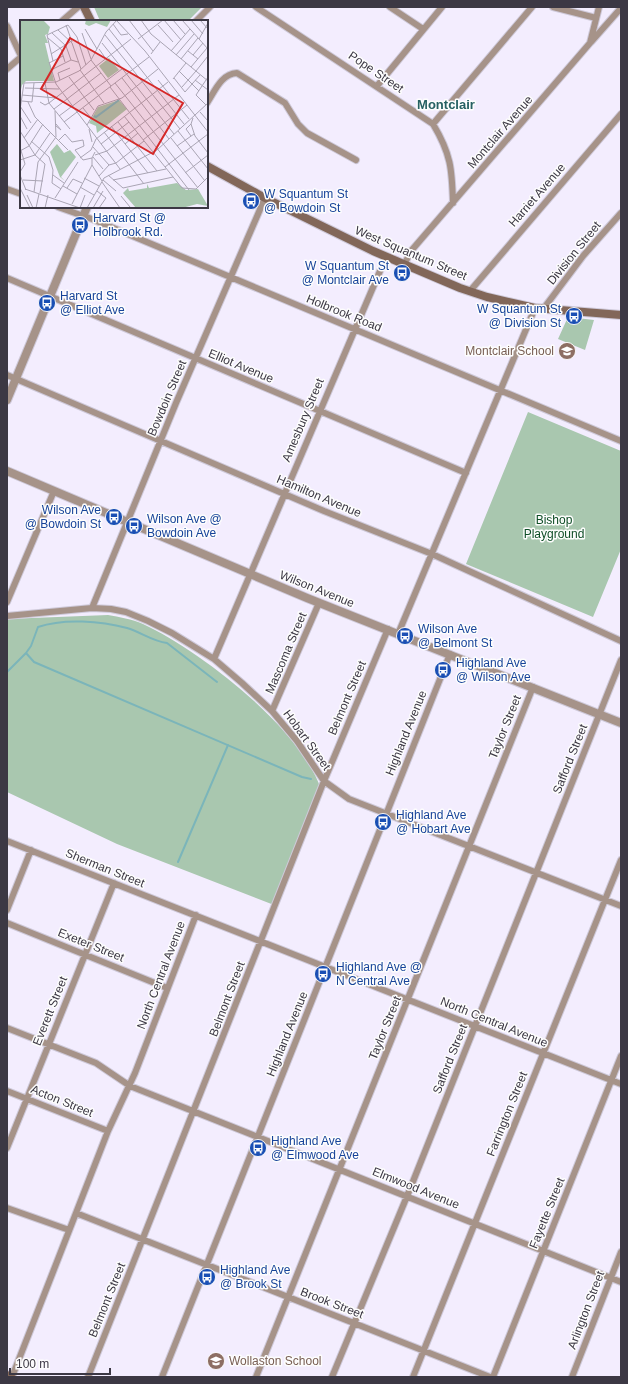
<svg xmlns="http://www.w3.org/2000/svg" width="628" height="1384" viewBox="0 0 628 1384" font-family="Arial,sans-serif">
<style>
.green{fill:#a9c7af}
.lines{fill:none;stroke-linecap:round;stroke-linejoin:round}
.stream{stroke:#7bb5ba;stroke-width:2}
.minor-casing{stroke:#cec9d9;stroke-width:8}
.tertiary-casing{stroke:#cec9d9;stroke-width:10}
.secondary-casing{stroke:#cec9d9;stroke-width:10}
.minor{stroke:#a69389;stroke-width:6}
.tertiary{stroke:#a69389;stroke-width:8}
.secondary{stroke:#826759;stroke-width:8}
.labels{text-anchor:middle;stroke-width:3;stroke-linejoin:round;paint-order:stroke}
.street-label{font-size:12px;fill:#3c3844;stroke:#fdfdfd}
.transit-label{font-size:12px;fill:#164399;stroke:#fdfdfd;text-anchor:start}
.education-label{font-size:12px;fill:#785e54;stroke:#fdfdfd;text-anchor:end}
.park-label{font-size:12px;fill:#0e4d26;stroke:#fdfdfd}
.neighbourhood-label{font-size:13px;font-weight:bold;fill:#266062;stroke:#fdfdfd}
.inset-river{fill:none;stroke:#7bb5ba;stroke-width:2}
.inset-road{fill:none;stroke:#aaa5b4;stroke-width:1}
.view{fill:#d62828;fill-opacity:0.15;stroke:#d62828;stroke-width:2}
.inset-edge{fill:none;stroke:#3c3844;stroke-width:2}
</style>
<rect width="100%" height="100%" fill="#f3edfe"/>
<!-- green -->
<path class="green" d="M 94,7 L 202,7 L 188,21 L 100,21 Z
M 568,317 L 594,320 L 585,350 L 558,339 Z
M 528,412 L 621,451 L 621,549 L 593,617 L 466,564 Z
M 108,615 C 119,617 132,619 143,624 C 201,651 300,728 321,789 L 274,905 L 117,844 L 7,792 L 7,619 Z"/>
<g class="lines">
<!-- stream -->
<path class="stream" d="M 7,672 L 26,653
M 217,682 L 167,643 C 152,641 141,632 127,628 C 101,621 64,618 38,627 L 31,646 L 26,653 L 34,662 L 302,777 L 311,779
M 178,862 L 228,745"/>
<!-- minor casing -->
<g class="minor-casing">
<path id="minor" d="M 256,7 L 433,124 C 451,154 452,169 453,203
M 390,7 L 423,29
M 553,7 L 596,18
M 62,21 L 78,7
M 196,21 L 210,7
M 7,26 L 21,56
M 591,42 L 621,8
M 7,69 L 21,57
M 377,86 L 442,7
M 207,103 C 215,91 221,74 237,73 L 285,103 L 298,124 L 307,133 L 356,160
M 433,124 L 532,7
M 7,189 L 21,194
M 58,207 L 92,219 L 621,441
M 404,265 L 411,251 L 590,43 L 599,7
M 7,278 L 466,473
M 470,291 L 621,114
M 544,308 L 583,256 L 621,213
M 7,375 L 324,511 L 432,554 L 621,641
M 7,602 L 54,491
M 92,608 L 176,403 L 265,198
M 7,616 L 92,608 L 111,609 L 126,612 L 148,621 L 172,633 L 214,659 L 242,683 L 272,711 L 297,741 L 324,781 L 349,799 L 621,906
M 398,634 L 535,308
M 214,659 L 386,257
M 272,711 L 319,603
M 7,841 L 621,1084
M 7,910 L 31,850
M 7,923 L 167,988
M 7,1028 L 96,1063 L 130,1086 L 621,1282
M 7,1091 L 108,1131
M 7,1148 L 114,883
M 7,1208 L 69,1230
M 76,1213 L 490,1377
M 12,1377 L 108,1131 L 135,1073 L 196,915
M 88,1377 L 324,781 L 388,629
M 162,1377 L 450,654
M 256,1377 L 533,687
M 332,1377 L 410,1189 L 621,660
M 413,1377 L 621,860
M 493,1377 L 621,1056
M 572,1377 L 621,1252"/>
</g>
<!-- tertiary casing -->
<g class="tertiary-casing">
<path id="tertiary" d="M 7,400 L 87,207
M 7,471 L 307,598 L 621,723"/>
</g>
<!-- secondary casing -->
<g class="secondary-casing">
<path id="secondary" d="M 84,7 L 91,21
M 207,166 L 265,198 L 373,251 L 460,288 L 487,297 L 535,308 L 621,315
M 7,1375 L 11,1377"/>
</g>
<!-- minor -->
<use href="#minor" class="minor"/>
<!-- tertiary -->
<use href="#tertiary" class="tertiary"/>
<!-- secondary -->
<use href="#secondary" class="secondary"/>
</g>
<!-- icons -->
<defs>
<g id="bus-disc" transform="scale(0.9)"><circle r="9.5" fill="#1a4fb4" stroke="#fdfdfd"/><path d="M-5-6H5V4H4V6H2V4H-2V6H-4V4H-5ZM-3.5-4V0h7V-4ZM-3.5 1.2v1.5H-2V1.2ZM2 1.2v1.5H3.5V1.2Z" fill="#fff"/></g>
<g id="school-disc" transform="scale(0.9)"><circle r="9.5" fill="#8d6e63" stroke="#fdfdfd"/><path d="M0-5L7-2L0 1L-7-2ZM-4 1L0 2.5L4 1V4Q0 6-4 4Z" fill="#fff"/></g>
</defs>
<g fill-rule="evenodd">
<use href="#bus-disc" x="251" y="201"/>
<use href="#bus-disc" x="80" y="225"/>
<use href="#bus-disc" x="402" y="273"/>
<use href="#bus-disc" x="47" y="303"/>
<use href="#bus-disc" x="574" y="316"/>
<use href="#school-disc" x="567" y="351"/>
<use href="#bus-disc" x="114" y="517"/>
<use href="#bus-disc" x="134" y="526"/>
<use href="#bus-disc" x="405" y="636"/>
<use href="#bus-disc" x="443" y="670"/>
<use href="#bus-disc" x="383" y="822"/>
<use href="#bus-disc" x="323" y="974"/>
<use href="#bus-disc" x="258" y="1148"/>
<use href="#bus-disc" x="207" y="1277"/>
<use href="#school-disc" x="216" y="1361"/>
</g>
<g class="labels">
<!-- street labels -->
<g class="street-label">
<text transform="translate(376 72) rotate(34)" y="4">Pope Street</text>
<text transform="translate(500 132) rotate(-49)" y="4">Montclair Avenue</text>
<text transform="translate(537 195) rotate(-49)" y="4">Harriet Avenue</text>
<text transform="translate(411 253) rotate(23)" y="4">West Squantum Street</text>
<text transform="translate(574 253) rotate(-51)" y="4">Division Street</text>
<text transform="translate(344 313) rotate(22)" y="4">Holbrook Road</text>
<text transform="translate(241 366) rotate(23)" y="4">Elliot Avenue</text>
<text transform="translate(167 398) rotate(-67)" y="4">Bowdoin Street</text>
<text transform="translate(303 420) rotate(-67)" y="4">Amesbury Street</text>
<text transform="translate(319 496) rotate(23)" y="4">Hamilton Avenue</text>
<text transform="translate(317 589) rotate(22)" y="4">Wilson Avenue</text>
<text transform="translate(286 653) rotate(-67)" y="4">Mascoma Street</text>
<text transform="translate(347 698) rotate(-67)" y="4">Belmont Street</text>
<text transform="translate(505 727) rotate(-68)" y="4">Taylor Street</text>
<text transform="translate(406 733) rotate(-68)" y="4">Highland Avenue</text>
<text transform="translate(307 740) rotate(54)" y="4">Hobart Street</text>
<text transform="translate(570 759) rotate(-68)" y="4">Safford Street</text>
<text transform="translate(105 868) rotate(22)" y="4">Sherman Street</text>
<text transform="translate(91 945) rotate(22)" y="4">Exeter Street</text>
<text transform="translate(161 975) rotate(-69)" y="4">North Central Avenue</text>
<text transform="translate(227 999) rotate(-69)" y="4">Belmont Street</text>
<text transform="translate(50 1011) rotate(-68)" y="4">Everett Street</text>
<text transform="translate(494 1022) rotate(22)" y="4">North Central Avenue</text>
<text transform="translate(385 1028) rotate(-68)" y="4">Taylor Street</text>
<text transform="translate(287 1034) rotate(-68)" y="4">Highland Avenue</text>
<text transform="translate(450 1059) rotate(-68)" y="4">Safford Street</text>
<text transform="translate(62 1101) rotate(22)" y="4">Acton Street</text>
<text transform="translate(507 1114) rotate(-68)" y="4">Farrington Street</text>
<text transform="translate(416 1188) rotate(22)" y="4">Elmwood Avenue</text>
<text transform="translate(547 1213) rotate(-68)" y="4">Fayette Street</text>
<text transform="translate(107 1300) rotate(-68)" y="4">Belmont Street</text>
<text transform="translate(332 1303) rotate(21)" y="4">Brook Street</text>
<text transform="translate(586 1310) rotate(-69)" y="4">Arlington Street</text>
</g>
<!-- transit labels -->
<g class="transit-label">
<text x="264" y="198">W Squantum St<tspan x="264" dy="14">@ Bowdoin St</tspan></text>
<text x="93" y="222">Harvard St @<tspan x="93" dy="14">Holbrook Rd.</tspan></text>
<text x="389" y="270" text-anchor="end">W Squantum St<tspan x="389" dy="14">@ Montclair Ave</tspan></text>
<text x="60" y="300">Harvard St<tspan x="60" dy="14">@ Elliot Ave</tspan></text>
<text x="561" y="313" text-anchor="end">W Squantum St<tspan x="561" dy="14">@ Division St</tspan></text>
<text x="101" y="514" text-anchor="end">Wilson Ave<tspan x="101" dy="14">@ Bowdoin St</tspan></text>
<text x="147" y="523">Wilson Ave @<tspan x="147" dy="14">Bowdoin Ave</tspan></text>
<text x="418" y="633">Wilson Ave<tspan x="418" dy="14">@ Belmont St</tspan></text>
<text x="456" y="667">Highland Ave<tspan x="456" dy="14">@ Wilson Ave</tspan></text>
<text x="396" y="819">Highland Ave<tspan x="396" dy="14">@ Hobart Ave</tspan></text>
<text x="336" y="971">Highland Ave @<tspan x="336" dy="14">N Central Ave</tspan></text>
<text x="271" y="1145">Highland Ave<tspan x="271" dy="14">@ Elmwood Ave</tspan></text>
<text x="220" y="1274">Highland Ave<tspan x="220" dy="14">@ Brook St</tspan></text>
</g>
<!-- education labels -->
<g class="education-label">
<text x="554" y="355">Montclair School</text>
<text x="229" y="1365" text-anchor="start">Wollaston School</text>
</g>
<!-- park labels -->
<g class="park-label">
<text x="554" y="524">Bishop<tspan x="554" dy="14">Playground</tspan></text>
</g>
<!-- neighbourhood labels -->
<g class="neighbourhood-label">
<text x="446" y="109">Montclair</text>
</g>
</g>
<!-- overview -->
<g transform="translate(20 20)">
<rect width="188" height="188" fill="#f3edfe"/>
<path d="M 0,0 L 23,0 L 30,7 L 28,14 L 25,15 L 28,23 L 25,23 L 34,61 L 6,61 L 2,65 L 0,74 ZM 66,0 L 91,0 L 87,7 L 76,3 L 69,6 L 65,4 ZM 89,38 L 99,50 L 88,58 L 79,46 ZM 99,80 L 107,89 L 77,113 L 76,106 L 69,103 L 78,87 ZM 37,124 L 44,133 L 50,130 L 56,137 L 41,157 L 45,161 L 40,157 L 30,132 ZM 157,163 L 166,170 L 178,169 L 188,186 L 177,184 L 162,188 L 116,188 L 103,173 L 108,168 L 109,171 L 127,168 L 127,164 L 129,168 Z" fill="#a9c7af"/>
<path class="inset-river" d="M 74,96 L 76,97 L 99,80"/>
<path class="inset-road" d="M 40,0 L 59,0M 96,0 L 125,31 L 188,112M 109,0 L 133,31M 121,0 L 131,14 L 188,61M 144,0 L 161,20M 153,0 L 165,14M 162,0 L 188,29M 171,0 L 183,14M 180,0 L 188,9M 93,4 L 101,15 L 108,14M 46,5 L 52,22M 138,5 L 153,22M 65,9 L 77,29M 89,9 L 164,104M 38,10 L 52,23 L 61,49M 32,13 L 46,26 L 51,40M 62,13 L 71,39M 85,15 L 160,109M 28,18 L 41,29 L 45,42M 118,19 L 143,0M 179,19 L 188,3M 82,23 L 154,114M 79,29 L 86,39M 151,31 L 170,9M 168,31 L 178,39M 31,34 L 50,22M 131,34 L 140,22M 156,35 L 174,14M 173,35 L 183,23M 161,39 L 178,18M 71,40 L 91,66M 33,41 L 27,15 L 48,5 L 57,17 L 66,45M 29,42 L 36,64 L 100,149M 29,43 L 43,36M 171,47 L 187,28M 31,50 L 51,40 L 58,42M 60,50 L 84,83M 159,51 L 179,71M 176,51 L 188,36M 49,57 L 74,90M 102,58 L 149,119M 154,58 L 165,72 L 180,55M 153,59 L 166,43M 40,60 L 38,53 L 50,48M 138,60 L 169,99M 175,60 L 188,70M 25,63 L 29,83 L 50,109M 95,63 L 178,168M 90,67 L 169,170M 162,67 L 176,51M 5,68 L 39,69M 2,75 L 36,78M 2,81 L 12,82 L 14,63M 8,82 L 15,97 L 48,130M 20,82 L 25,85 L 29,83 L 111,19M 186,85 L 176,75 L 188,57M 0,86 L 11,103M 63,88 L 71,98M 34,89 L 81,53M 0,90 L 4,63 L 36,62 L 59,51 L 71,40 L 86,12 L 97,0M 180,92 L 188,101M 0,96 L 7,109M 39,96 L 102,49M 104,96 L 162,168 L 176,169 L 188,157M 173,98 L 171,104 L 175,116 L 188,133M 44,102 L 129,37M 98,102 L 137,151M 36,104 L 41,110 L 36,106M 67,105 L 78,86 L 102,78 L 138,49M 91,106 L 128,153M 69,109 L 72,122M 0,111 L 15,135 L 25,144 L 20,173M 158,111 L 188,149M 84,112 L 124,164M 171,116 L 166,109 L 171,104M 4,118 L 18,99M 151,118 L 185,161M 123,120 L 167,85M 11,121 L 29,137 L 33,150 L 32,163 L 41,169M 38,121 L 45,114 L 52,122 L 63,120 L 64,126 L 55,130 L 63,140 L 72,138 L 75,132M 81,124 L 109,102M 105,124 L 118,113M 157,126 L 174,114M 0,127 L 5,144 L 0,152M 73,127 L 89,145M 0,131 L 9,126 L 23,104M 75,135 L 87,131 L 159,75M 73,137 L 83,149M 60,138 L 71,130 L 76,119 L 148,62M 72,138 L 72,145 L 82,161M 0,140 L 15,135 L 30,113M 145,147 L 188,114M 165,153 L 188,135M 0,155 L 6,170M 33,155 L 44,163M 88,155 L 103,168 L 153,157M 79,156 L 89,145 L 96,143 L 124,121M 64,158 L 79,166M 3,160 L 23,161M 83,160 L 96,171M 93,160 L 146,149M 82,162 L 100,188M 43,166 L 57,174M 60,167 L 74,175M 0,168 L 10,188M 47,168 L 53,159 L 62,163M 5,169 L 60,188M 77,171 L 86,178 L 79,188M 14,172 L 18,142 L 36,117 L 35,91M 7,175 L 13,188M 101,176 L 110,187M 35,178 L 58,142M 52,184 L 72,145M 16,188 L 19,174M 25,188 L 28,175M 60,188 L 65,175M 67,188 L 84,158 L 137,130 L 188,83M 73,188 L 83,171"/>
<path class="view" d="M 50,18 L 163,83 L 133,134 L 21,69 Z"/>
<rect width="188" height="188" class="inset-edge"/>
</g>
<!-- border -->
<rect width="628" height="1384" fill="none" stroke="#3c3844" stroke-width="16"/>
<!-- scale -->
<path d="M10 1368v6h100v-6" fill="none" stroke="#3c3844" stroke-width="2"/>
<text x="16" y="1368" font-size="12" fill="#3c3844" stroke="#fdfdfd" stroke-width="3" paint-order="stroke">100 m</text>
</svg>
